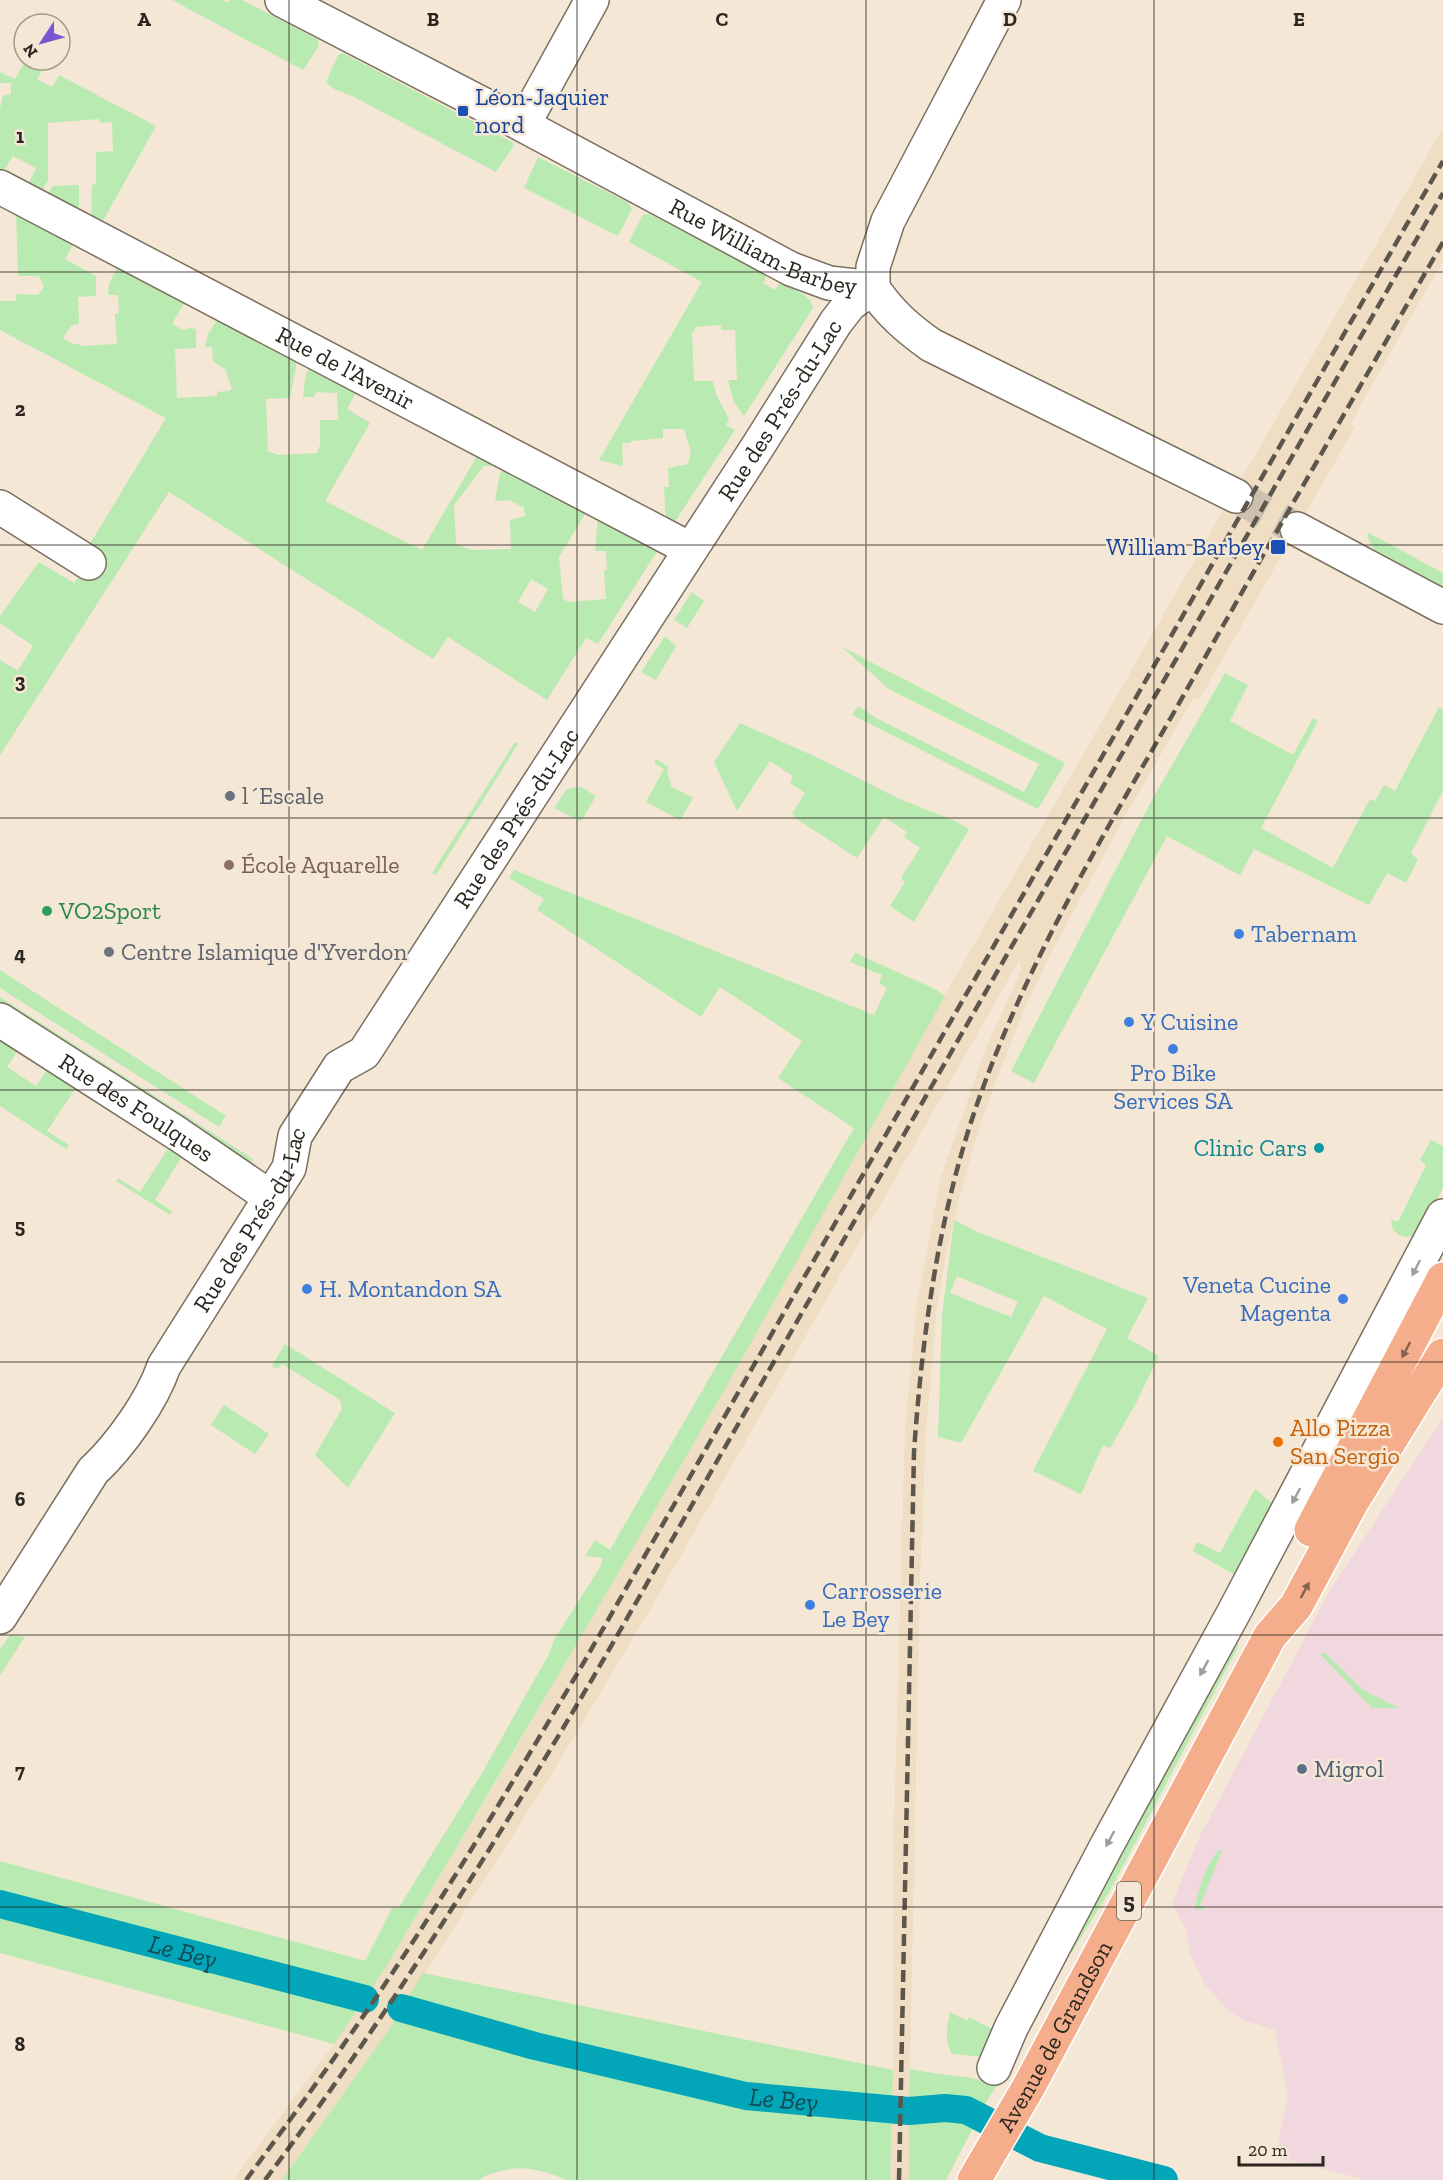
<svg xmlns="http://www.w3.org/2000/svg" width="1443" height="2180" viewBox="0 0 1443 2180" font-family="'Zilla Slab',serif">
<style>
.commercial{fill:#f1d7de}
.built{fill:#efddc4}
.green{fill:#b8eab2;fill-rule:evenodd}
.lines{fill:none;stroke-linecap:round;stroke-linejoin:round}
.canal{stroke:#03a6b9;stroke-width:28}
.minor-tunnel{stroke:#ccc0b1;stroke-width:33;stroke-dasharray:33 16;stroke-linecap:butt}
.minor-casing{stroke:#7b6f5f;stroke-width:36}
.major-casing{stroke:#fff;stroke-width:36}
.minor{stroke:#fff;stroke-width:33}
.major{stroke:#f4ae8b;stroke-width:33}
.rail{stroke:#5d564c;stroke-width:4.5;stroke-dasharray:12 6;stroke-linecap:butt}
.oneway{fill:#a09d9a}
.oneway2{fill:#856350}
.grid{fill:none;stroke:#2b261f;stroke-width:1.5;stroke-opacity:0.55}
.transit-dot{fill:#1a4fb4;stroke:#f4e7d5;stroke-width:2}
.worship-dot{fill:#6b7280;stroke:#f4e7d5;stroke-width:2}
.education-dot{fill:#8d6e63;stroke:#f4e7d5;stroke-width:2}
.leisure-dot{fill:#2e9e5b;stroke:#f4e7d5;stroke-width:2}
.shop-dot{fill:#3f7fe0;stroke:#f4e7d5;stroke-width:2}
.culture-dot{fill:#0f9aa8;stroke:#f4e7d5;stroke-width:2}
.food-dot{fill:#e8710a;stroke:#f4e7d5;stroke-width:2}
.service-dot{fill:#5c6f8a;stroke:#f4e7d5;stroke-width:2}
.labels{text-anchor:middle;stroke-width:5;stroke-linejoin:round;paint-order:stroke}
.shield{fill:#f4e7d5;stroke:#676056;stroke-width:1.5}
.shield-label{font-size:22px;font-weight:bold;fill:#2b261f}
.transit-label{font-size:24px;fill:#164399;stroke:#f4e7d5;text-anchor:start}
.street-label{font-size:24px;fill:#2b261f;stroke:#f4e7d5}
.worship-label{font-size:24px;fill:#5b616d;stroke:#f4e7d5;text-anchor:start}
.education-label{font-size:24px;fill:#785e54;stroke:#f4e7d5;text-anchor:start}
.leisure-label{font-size:24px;fill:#27864d;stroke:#f4e7d5;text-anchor:start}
.shop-label{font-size:24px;fill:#366cbe;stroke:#f4e7d5;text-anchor:start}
.culture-label{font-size:24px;fill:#0d838f;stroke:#f4e7d5;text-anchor:end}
.food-label{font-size:24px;fill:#c56008;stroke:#f4e7d5;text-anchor:start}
.service-label{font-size:24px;fill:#4e5e75;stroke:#f4e7d5;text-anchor:start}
.water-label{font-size:26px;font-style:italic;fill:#104952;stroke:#f4e7d5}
.grid-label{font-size:20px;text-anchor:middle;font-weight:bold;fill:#2b261f;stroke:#f4e7d5;stroke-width:5;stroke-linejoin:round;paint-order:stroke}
</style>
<rect width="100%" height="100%" fill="#f4e7d5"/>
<!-- commercial -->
<path class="commercial" d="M 1443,1418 L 1443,2180 L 1367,2180 L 1275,2157 L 1288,2095 L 1275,2030 L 1246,2021 L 1230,2012 L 1205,1985 L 1190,1953 L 1186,1929 L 1172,1903 L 1199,1838 L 1330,1590 Z"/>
<!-- built -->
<path class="built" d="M 1443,128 L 1443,261 L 1365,397 L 1351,423 L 1355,427 L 1199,700 L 1194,697 L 1124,818 L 1052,951 L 1024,1010 L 1003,1063 L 981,1122 L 964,1180 L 948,1244 L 937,1307 L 926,1429 L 920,1579 L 909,2111 L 909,2180 L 890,2180 L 894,2035 L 894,1827 L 905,1429 L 917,1303 L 941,1177 L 984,1053 L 1021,970 L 1020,959 L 656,1599 L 553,1772 L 390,2028 L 282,2180 L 233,2180 L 334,2044 L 386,1967 L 516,1748 L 721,1396 L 879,1110 Z"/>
<!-- green -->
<path class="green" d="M 172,0 L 223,0 L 229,3 L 230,0 L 242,0 L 317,39 L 319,46 L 303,70 Z
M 343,53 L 512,142 L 514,145 L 496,172 L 352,96 L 334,89 L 326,82 L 338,55 Z
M 26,60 L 33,60 L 44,67 L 37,79 L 52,87 L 59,75 L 156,126 L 100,226 L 91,222 L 92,185 L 96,184 L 96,152 L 113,151 L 112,122 L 100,123 L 99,119 L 48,123 L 48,180 L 40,194 L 27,187 L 36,168 L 13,156 L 2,174 L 0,173 L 0,108 L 3,96 L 11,94 L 11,83 L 0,83 L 0,72 L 15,79 Z
M 538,157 L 629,203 L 632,209 L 618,236 L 524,188 Z
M 79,185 L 79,210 L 77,213 L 46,197 L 53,186 Z
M 16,213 L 76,239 L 65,259 L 96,276 L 96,296 L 78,297 L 79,324 L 72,325 L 63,338 L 73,344 L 80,344 L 80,346 L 117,344 L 115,314 L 119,313 L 118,295 L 108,295 L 109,284 L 120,262 L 187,298 L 172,324 L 183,330 L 190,328 L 196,329 L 196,348 L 175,349 L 177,398 L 217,396 L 217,392 L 229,391 L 232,389 L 225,369 L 213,361 L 212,347 L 205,347 L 208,334 L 220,316 L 298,356 L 290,398 L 266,399 L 268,451 L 278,455 L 317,453 L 320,445 L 320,420 L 338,420 L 337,393 L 316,392 L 314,397 L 303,397 L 305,379 L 310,362 L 359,387 L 347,409 L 370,423 L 325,501 L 422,550 L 480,451 L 493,457 L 491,466 L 484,466 L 454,505 L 456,544 L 471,550 L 511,549 L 510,520 L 525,516 L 524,508 L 509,500 L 495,501 L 500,473 L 512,467 L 588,509 L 559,557 L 563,599 L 569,602 L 606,599 L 604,570 L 607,570 L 606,551 L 595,551 L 598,517 L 661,545 L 598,644 L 586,638 L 547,700 L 448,637 L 433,659 L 169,492 L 0,755 L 0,660 L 18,671 L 33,646 L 0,623 L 0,616 L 39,562 L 74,583 L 89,563 L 87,549 L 166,418 L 0,330 L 0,301 L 16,301 L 16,294 L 38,295 L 44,287 L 39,276 L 18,276 ZM 531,579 L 548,589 L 535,612 L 518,602 Z
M 649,214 L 767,275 L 763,283 L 775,290 L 780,283 C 792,289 811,294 813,308 L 744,416 L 734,402 L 728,380 L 737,380 L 735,330 L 721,330 L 721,325 L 695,327 L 695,331 L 692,332 L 694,381 L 713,381 L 716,394 L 729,419 L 726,425 L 735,430 L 672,526 L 666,523 L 664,487 L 669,487 L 668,468 L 688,464 L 691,452 L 684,429 L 663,429 L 663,438 L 631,441 L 631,443 L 622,443 L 623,466 L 599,460 L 702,282 L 629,242 L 643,215 Z
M 1367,532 L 1443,573 L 1443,587 L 1374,549 L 1369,540 Z
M 692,592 L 704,601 L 687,628 L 674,620 Z
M 665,636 L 676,646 L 656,680 L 641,672 Z
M 842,647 L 1065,763 L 1038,809 L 852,715 L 858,706 L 878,719 L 1024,792 L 1039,764 L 889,689 Z
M 1225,673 L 1248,685 L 1230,721 L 1293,755 L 1313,718 L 1318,721 L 1261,828 L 1333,868 L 1370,799 L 1375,801 L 1384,785 L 1395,791 L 1439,707 L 1443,710 L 1443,791 L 1411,853 L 1418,860 L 1406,883 L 1387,873 L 1369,905 L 1254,849 L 1240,875 L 1167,836 L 1034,1083 L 1011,1071 L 1152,800 Z
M 740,723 L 825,761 L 897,798 L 955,821 L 969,829 L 914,922 L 890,906 L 905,882 L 901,878 L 920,848 L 904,837 L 907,832 L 884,817 L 857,858 L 798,820 L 792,814 L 805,793 L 790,783 L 793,776 L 770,761 L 737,811 L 714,762 Z
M 515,742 L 518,744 L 436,875 L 432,873 Z
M 656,759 L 669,767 L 667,770 L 671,786 L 693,798 L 680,820 L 646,802 L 664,769 L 654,763 Z
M 581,787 L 596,796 L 581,821 L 554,808 L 567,789 Z
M 514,870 L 874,1015 L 887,988 L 879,983 L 882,975 L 850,962 L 855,953 L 935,989 L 945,996 L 721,1396 L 616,1577 L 386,1967 L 334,2044 L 0,1953 L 0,1861 L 365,1961 L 393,1906 L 398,1909 L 482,1773 L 549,1654 L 554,1640 L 600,1567 L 603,1558 L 585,1556 L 595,1540 L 610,1550 L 854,1128 L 778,1078 L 802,1041 L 720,987 L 701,1017 L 537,910 L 544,899 L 509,878 Z
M 0,970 L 226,1116 L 219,1127 L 0,988 Z
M 0,997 L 253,1159 L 251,1163 L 240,1161 L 0,1007 Z
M 0,1034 L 20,1047 L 7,1067 L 36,1086 L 50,1065 L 99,1097 L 96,1102 L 75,1089 L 47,1131 L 69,1145 L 66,1149 L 0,1106 Z
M 1431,1140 L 1443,1146 L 1443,1188 L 1420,1231 L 1416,1235 L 1406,1237 L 1401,1236 L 1393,1230 L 1391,1219 L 1398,1222 L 1426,1165 L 1420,1160 Z
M 169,1147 L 203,1165 L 200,1169 L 181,1158 L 155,1200 L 172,1211 L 170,1215 L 116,1181 L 118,1178 L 140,1192 Z
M 954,1220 L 978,1232 L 1148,1298 L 1127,1338 L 1159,1356 L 1135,1405 L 1110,1448 L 1103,1445 L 1081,1494 L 1033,1471 L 1107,1329 L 1044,1296 L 961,1443 L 938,1437 L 942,1316 ZM 957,1276 L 1018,1302 L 1011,1317 L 950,1293 Z
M 285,1344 L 395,1413 L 348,1488 L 315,1455 L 342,1409 L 340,1400 L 282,1364 L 277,1369 L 272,1366 Z
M 224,1405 L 269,1434 L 255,1454 L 211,1425 Z
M 1255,1489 C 1262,1493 1266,1500 1274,1504 L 1235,1575 L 1193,1551 L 1197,1542 L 1220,1553 Z
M 10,1635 L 25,1637 L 0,1675 L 0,1649 Z
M 1233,1641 L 1238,1643 L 1238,1647 L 1112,1887 L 1072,1952 L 1065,1953 Z
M 1324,1652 L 1363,1690 L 1399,1708 L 1372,1708 L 1321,1655 Z
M 1220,1850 L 1222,1851 L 1200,1905 L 1206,1909 L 1195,1910 C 1196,1896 1208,1857 1220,1850 Z
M 423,1973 L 893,2070 L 890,2180 L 566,2180 C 543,2170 522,2164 497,2172 C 490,2174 485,2175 480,2180 L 282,2180 L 390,2028 Z
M 950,2012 L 967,2021 L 969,2017 L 994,2030 L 983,2057 L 952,2054 C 944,2039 947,2028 950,2012 Z
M 910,2069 C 939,2075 969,2076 998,2083 L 980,2112 C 956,2100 935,2101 909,2102 Z
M 958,2114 L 976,2122 L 946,2180 L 909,2180 L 909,2115 Z"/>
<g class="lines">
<!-- canal -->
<g class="canal">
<path id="s1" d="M 0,1904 L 365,1999"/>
<path id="s2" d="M 401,2008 L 535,2046 L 746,2096 L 909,2111 L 945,2108 L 966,2110 L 1040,2148 L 1164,2180"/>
</g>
<!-- minor-tunnel -->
<path class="minor-tunnel" d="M 1236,496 L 1297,529"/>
<!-- minor casing -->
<g class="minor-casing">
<g id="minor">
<path id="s3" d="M 282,0 L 523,125 L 791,269 L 829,283 L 873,288 C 889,312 907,328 931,345 L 1236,496"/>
<path d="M 523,125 L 592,0"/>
<path id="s4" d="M 0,187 L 690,549"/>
<path d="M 873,288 L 873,267 L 888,221 L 1004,0"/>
<path d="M 0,507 L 89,563"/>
<path d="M 1297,529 L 1443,607"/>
<path id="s5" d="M 0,1020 L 178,1134 L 270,1197"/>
<path id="s6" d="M 0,1617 L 93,1471 C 120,1446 152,1401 164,1366 L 289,1168 L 295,1136 L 339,1067 L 364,1053 L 760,443 L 836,322 L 850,304 L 873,288"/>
<path d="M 994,2068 L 1011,2028 L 1107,1845 L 1234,1612 L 1443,1216"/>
</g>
</g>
<!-- major casing -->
<g class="major-casing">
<g id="major">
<path d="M 1311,1530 L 1443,1279"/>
<path id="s7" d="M 974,2180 L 1028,2088 L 1270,1636 L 1296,1606 L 1352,1502 L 1443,1355"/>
</g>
</g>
<!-- minor -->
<use href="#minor" class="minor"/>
<!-- major -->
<use href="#major" class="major"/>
<!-- rail -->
<path class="rail" d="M 246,2180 C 296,2112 346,2043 393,1972 C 459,1873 519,1771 580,1669 L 1443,161
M 265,2180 C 386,2019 492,1849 594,1676 L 1443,193
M 899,2180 L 914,1452 C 922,1338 937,1225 973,1116 C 1021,973 1098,844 1173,714 C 1262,556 1353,399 1443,242"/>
</g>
<!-- one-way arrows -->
<defs><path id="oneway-solid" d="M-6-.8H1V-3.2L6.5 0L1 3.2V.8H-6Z" transform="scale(1.5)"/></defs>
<g class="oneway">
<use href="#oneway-solid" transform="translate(1416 1268) rotate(117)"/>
<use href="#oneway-solid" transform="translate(1296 1496) rotate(118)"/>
<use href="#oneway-solid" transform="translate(1204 1668) rotate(119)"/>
<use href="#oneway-solid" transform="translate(1110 1839) rotate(118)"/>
</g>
<g class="oneway2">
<use href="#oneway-solid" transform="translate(1406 1350) rotate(118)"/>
<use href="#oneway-solid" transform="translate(1305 1590) rotate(-62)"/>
</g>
<!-- grid -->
<path class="grid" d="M 289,0 L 289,2180M 577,0 L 577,2180M 866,0 L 866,2180M 1154,0 L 1154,2180M 0,272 L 1443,272M 0,545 L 1443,545M 0,818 L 1443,818M 0,1090 L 1443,1090M 0,1362 L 1443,1362M 0,1635 L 1443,1635M 0,1907 L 1443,1907"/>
<!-- markers -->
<g class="transit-dot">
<rect x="457" y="105" width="12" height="12" rx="3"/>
<rect x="1270" y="539" width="16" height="16" rx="3"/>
</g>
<g class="worship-dot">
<circle cx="230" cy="796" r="6"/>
<circle cx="109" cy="952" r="6"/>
</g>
<circle class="education-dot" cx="229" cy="865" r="6"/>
<circle class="leisure-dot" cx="47" cy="911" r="6"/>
<g class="shop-dot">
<circle cx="1239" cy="934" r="6"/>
<circle cx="1129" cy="1022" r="6"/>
<circle cx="1173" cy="1049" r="6"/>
<circle cx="307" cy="1289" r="6"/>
<circle cx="1343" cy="1299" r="6"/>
<circle cx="810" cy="1605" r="6"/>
</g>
<circle class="culture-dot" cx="1319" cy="1148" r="6"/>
<circle class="food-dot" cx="1278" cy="1442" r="6"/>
<circle class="service-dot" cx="1302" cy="1769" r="6"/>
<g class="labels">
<!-- shield labels -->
<rect class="shield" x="1117" y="1882" width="24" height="38" rx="4.5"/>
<g class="shield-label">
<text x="1129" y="1909">5</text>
</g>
<!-- transit labels -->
<g class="transit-label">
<text x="475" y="105">Léon-Jaquier<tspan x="475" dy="28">nord</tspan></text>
<text x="1264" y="555" text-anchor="end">William Barbey</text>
</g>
<!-- street labels -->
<g class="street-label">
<text dy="8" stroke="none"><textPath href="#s3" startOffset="542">Rue William-Barbey</textPath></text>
<text dy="8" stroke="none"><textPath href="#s4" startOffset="390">Rue de l'Avenir</textPath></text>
<text dy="8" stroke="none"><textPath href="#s6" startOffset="1444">Rue des Prés-du-Lac</textPath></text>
<text dy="8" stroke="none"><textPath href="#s6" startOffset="958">Rue des Prés-du-Lac</textPath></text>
<text dy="8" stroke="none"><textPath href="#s5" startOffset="162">Rue des Foulques</textPath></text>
<text dy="8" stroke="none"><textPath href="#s6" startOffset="472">Rue des Prés-du-Lac</textPath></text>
<text dy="8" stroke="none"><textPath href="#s7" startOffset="165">Avenue de Grandson</textPath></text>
</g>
<!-- worship labels -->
<g class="worship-label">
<text x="242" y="804">l´Escale</text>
<text x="121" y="960">Centre Islamique d'Yverdon</text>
</g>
<!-- education labels -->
<g class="education-label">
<text x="241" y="873">École Aquarelle</text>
</g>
<!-- leisure labels -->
<g class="leisure-label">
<text x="59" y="919">VO2Sport</text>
</g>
<!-- shop labels -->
<g class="shop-label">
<text x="1251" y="942">Tabernam</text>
<text x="1141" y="1030">Y Cuisine</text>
<text x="1173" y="1081" text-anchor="middle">Pro Bike<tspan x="1173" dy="28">Services SA</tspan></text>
<text x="1331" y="1293" text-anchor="end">Veneta Cucine<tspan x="1331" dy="28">Magenta</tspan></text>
<text x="319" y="1297">H. Montandon SA</text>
<text x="822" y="1599">Carrosserie<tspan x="822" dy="28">Le Bey</tspan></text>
</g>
<!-- culture labels -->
<g class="culture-label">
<text x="1307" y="1156">Clinic Cars</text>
</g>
<!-- food labels -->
<g class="food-label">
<text x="1290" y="1436">Allo Pizza<tspan x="1290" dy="28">San Sergio</tspan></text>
</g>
<!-- service labels -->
<g class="service-label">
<text x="1314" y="1777">Migrol</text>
</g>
<!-- water labels -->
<g class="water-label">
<text dy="9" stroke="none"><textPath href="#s1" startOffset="189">Le Bey</textPath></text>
<text dy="9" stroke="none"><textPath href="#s2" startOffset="394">Le Bey</textPath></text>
</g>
</g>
<g class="grid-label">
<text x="144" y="26">A</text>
<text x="433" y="26">B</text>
<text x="722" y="26">C</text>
<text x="1010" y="26">D</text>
<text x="1299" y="26">E</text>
<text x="20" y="143">1</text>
<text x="20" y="416">2</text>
<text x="20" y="688">3</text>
<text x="20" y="961">4</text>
<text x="20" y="1233">5</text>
<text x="20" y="1506">6</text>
<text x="20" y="1778">7</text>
<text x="20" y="2051">8</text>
</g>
<!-- north arrow -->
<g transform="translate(42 42) rotate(234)"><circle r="28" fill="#f4e7d5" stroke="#a49a8c" stroke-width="1.5"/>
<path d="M0-4.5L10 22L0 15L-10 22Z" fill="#7a56d0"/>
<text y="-9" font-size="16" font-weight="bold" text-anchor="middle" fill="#2b261f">N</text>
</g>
<!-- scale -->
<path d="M1239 2156v9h84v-9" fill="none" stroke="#2b261f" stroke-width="3"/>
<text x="1248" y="2156" font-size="18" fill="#2b261f" stroke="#f4e7d5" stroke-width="4.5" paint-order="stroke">20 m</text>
</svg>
